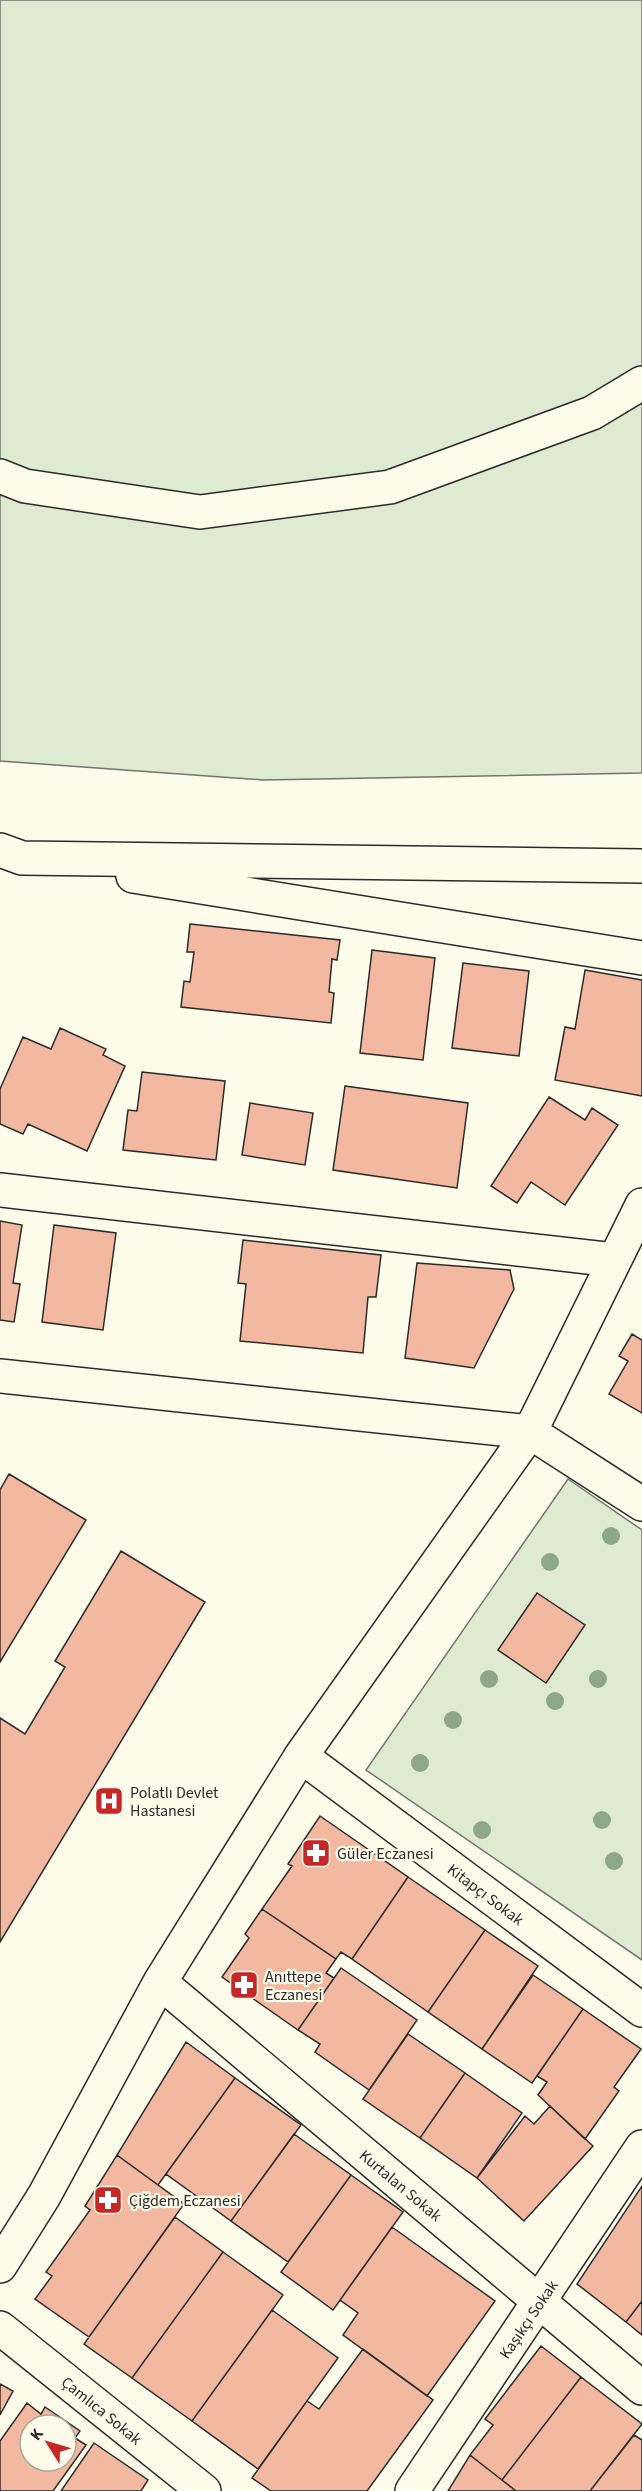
<svg xmlns="http://www.w3.org/2000/svg" width="642" height="2491" viewBox="0 0 642 2491" font-family="'Source Sans 3',sans-serif">
<style>
.green{fill:#deebd1;stroke:#74746e;stroke-width:1.5}
.building{fill:#f2b8a0;stroke:#2b2b2b;stroke-width:1.5;fill-rule:evenodd}
.lines{fill:none;stroke-linecap:round;stroke-linejoin:round}
.minor-casing{stroke:#2b2b2b;stroke-width:36}
.minor{stroke:#fdfbea;stroke-width:33}
.tree{fill:#8ea78a}
.labels{text-anchor:middle;stroke-width:4.5;stroke-linejoin:round;paint-order:stroke}
.poi-label{font-size:16px;fill:#2b2b2b;stroke:#fdfbea;text-anchor:start}
.street-label{font-size:16px;fill:#2b2b2b;stroke:#fdfbea}
</style>
<rect width="100%" height="100%" fill="#fdfbea"/>
<!-- green -->
<path class="green" d="M 0,0 L 642,0 L 642,773 L 263,780 L 0,761 Z
M 568,1479 L 642,1530 L 642,1960 L 366,1770 Z"/>
<!-- building -->
<path class="building" d="M 190,924 L 340,940 L 337,960 L 332,959 L 329,992 L 334,993 L 331,1023 L 181,1007 L 184,981 L 190,982 L 194,952 L 187,952 Z
M 372,950 L 435,958 L 423,1060 L 360,1053 Z
M 463,963 L 529,971 L 519,1056 L 452,1048 Z
M 585,970 L 642,980 L 642,1096 L 555,1080 L 565,1027 L 575,1029 Z
M 60,1028 L 106,1049 L 103,1055 L 125,1066 L 87,1151 L 28,1124 L 23,1134 L 0,1124 L 0,1089 L 23,1037 L 51,1049 Z
M 142,1072 L 225,1081 L 216,1160 L 123,1150 L 128,1110 L 137,1111 Z
M 345,1086 L 468,1103 L 457,1188 L 333,1170 Z
M 549,1097 L 585,1120 L 592,1108 L 618,1125 L 565,1205 L 531,1182 L 517,1203 L 491,1186 Z
M 250,1103 L 313,1113 L 305,1165 L 242,1155 Z
M 0,1221 L 22,1225 L 13,1283 L 20,1284 L 14,1322 L 0,1320 Z
M 54,1225 L 116,1233 L 103,1330 L 42,1322 Z
M 243,1240 L 381,1255 L 376,1297 L 368,1297 L 363,1353 L 240,1341 L 246,1284 L 238,1283 Z
M 417,1263 L 510,1270 L 514,1289 L 474,1368 L 405,1358 Z
M 632,1334 L 642,1340 L 642,1413 L 609,1394 L 628,1361 L 619,1356 Z
M 9,1474 L 86,1520 L 0,1662 L 0,1490 Z
M 121,1551 L 205,1602 L 0,1942 L 0,1718 L 25,1734 L 65,1667 L 55,1661 Z
M 537,1593 L 585,1625 L 546,1683 L 498,1650 Z
M 320,1816 L 408,1877 L 352,1959 L 341,1952 L 336,1959 L 262,1909 L 292,1866 L 288,1864 Z
M 408,1877 L 485,1930 L 428,2012 L 352,1959 Z
M 262,1909 L 336,1959 L 326,1973 L 334,1978 L 298,2030 L 222,1977 L 249,1938 L 245,1934 Z
M 485,1930 L 538,1966 L 482,2049 L 428,2012 Z
M 341,1968 L 417,2020 L 369,2090 L 315,2052 L 320,2044 L 298,2030 Z
M 533,1975 L 583,2009 L 532,2083 L 482,2049 Z
M 583,2009 L 641,2049 L 614,2087 L 619,2091 L 585,2139 L 538,2095 L 547,2082 L 537,2076 Z
M 408,2034 L 465,2073 L 420,2138 L 363,2099 Z
M 186,2042 L 235,2078 L 158,2185 L 117,2155 Z
M 465,2073 L 522,2113 L 477,2178 L 420,2138 Z
M 235,2078 L 301,2125 L 231,2221 L 166,2174 Z
M 550,2106 L 593,2146 L 524,2221 L 477,2178 L 525,2116 L 534,2124 Z
M 294,2134 L 351,2175 L 288,2262 L 231,2221 Z
M 117,2155 L 184,2204 L 89,2337 L 35,2299 L 52,2276 L 46,2272 L 90,2210 L 85,2206 Z
M 351,2175 L 403,2212 L 333,2310 L 281,2272 Z
M 642,2186 L 642,2301 L 626,2322 L 577,2284 Z
M 175,2217 L 223,2252 L 132,2378 L 84,2344 Z
M 392,2227 L 495,2301 L 427,2396 L 343,2335 L 358,2313 L 340,2300 Z
M 223,2252 L 283,2295 L 192,2421 L 132,2378 Z
M 642,2301 L 642,2335 L 626,2322 Z
M 272,2310 L 338,2358 L 258,2469 L 192,2421 Z
M 541,2346 L 581,2377 L 502,2480 L 470,2455 L 493,2425 L 485,2419 Z
M 363,2349 L 433,2400 L 367,2491 L 271,2491 L 252,2478 L 307,2401 L 319,2409 Z
M 581,2377 L 642,2424 L 590,2491 L 516,2491 L 502,2480 Z
M 0,2384 L 13,2391 L 0,2415 Z
M 27,2403 L 41,2414 L 45,2407 L 80,2431 L 75,2438 L 86,2445 L 53,2491 L 0,2491 L 0,2441 ZM 30,2425 L 66,2425 L 66,2461 L 30,2461 Z
M 634,2435 L 642,2440 L 642,2491 L 590,2491 Z
M 94,2443 L 148,2480 L 141,2491 L 61,2491 Z
M 470,2455 L 502,2480 L 516,2491 L 448,2491 Z"/>
<g class="lines">
<!-- minor casing -->
<g class="minor-casing">
<path id="minor" d="M 0,476 L 25,486 L 200,512 L 390,487 L 592,413 L 642,383
M 0,850 L 22,858 L 642,866
M 133,876 L 642,958
M 0,1190 L 614,1260
M 0,1376 L 530,1432 L 642,1504
M 301,1756 L 642,2010
M 160,1982 L 642,2388
M 0,2266 L 44,2196 L 160,1982 L 301,1756 L 530,1432 L 642,1205
M 0,2328 L 204,2491
M 412,2491 L 642,2147"/>
</g>
<!-- minor -->
<use href="#minor" class="minor"/>
</g>
<!-- trees -->
<g class="tree">
<circle cx="611" cy="1536" r="9"/>
<circle cx="550" cy="1562" r="9"/>
<circle cx="489" cy="1679" r="9"/>
<circle cx="598" cy="1679" r="9"/>
<circle cx="555" cy="1701" r="9"/>
<circle cx="453" cy="1720" r="9"/>
<circle cx="420" cy="1763" r="9"/>
<circle cx="602" cy="1820" r="9"/>
<circle cx="482" cy="1830" r="9"/>
<circle cx="614" cy="1861" r="9"/>
</g>
<!-- icons -->
<defs>
<g id="hospital-square" transform="scale(1.5)"><rect x="-9" y="-9" width="18" height="18" rx="4" fill="#c62828" stroke="#fdfbea"/><path d="M-5-5h3v3.5h4V-5h3V5h-3V1.5h-4V5h-3Z" fill="#fff"/></g>
<g id="pharmacy-square" transform="scale(1.5)"><rect x="-9" y="-9" width="18" height="18" rx="4" fill="#c62828" stroke="#fdfbea"/><path d="M-2-6h4v4h4v4h-4v4h-4v-4h-4v-4h4Z" fill="#fff"/></g>
</defs>
<g fill-rule="evenodd">
<use href="#hospital-square" x="109" y="1801"/>
<use href="#pharmacy-square" x="316" y="1853"/>
<use href="#pharmacy-square" x="244" y="1985"/>
<use href="#pharmacy-square" x="108" y="2200"/>
</g>
<g class="labels">
<!-- poi labels -->
<g class="poi-label">
<text x="130" y="1798">Polatlı Devlet<tspan x="130" dy="18">Hastanesi</tspan></text>
<text x="337" y="1859">Güler Eczanesi</text>
<text x="265" y="1982">Anıttepe<tspan x="265" dy="18">Eczanesi</tspan></text>
<text x="129" y="2206">Çiğdem Eczanesi</text>
</g>
<!-- street labels -->
<g class="street-label">
<text transform="translate(486 1894) rotate(37)" y="6">Kitapçı Sokak</text>
<text transform="translate(401 2185) rotate(40)" y="6">Kurtalan Sokak</text>
<text transform="translate(528 2319) rotate(-56)" y="6">Kaşıkçı Sokak</text>
<text transform="translate(102 2410) rotate(39)" y="6">Çamlıca Sokak</text>
</g>
</g>
<!-- north arrow -->
<g transform="translate(48 2443) rotate(307)"><circle r="28" fill="#fdfbea" stroke="#a9a89e" stroke-width="1.5"/>
<path d="M0-4.5L10 22L0 15L-10 22Z" fill="#c62828"/>
<text y="-9" font-size="16" font-weight="bold" text-anchor="middle" fill="#2b2b2b">K</text>
</g>
</svg>
